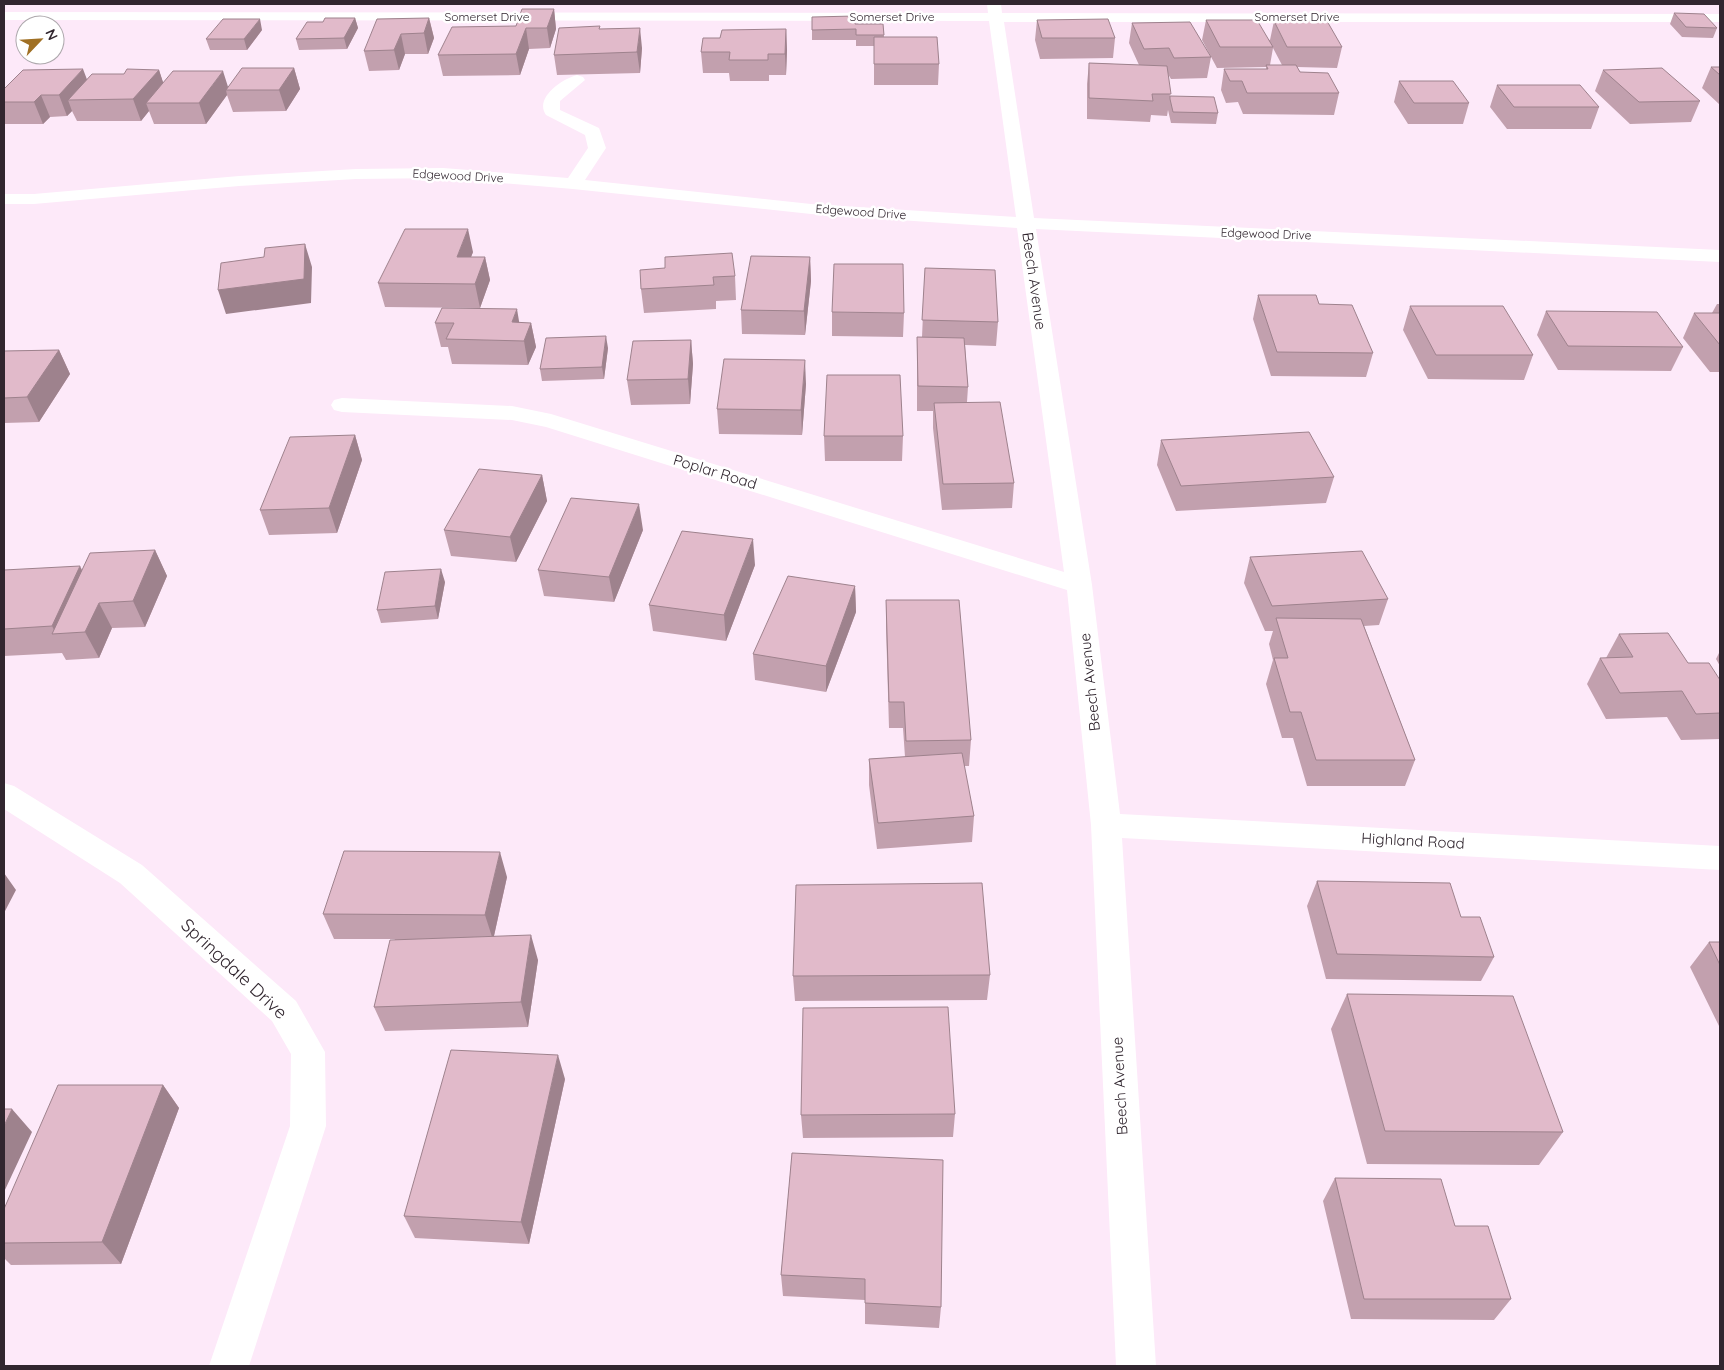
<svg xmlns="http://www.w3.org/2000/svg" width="1724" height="1370" viewBox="0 0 1724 1370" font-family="Quicksand,sans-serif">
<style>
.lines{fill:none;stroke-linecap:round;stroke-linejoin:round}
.minor{fill:#fff;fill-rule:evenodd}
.wall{fill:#c2a0ae;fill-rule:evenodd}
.shaded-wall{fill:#9e828d}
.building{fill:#e1baca;stroke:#9e828d}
.labels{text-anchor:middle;stroke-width:5;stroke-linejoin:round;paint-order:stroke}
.far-street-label{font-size:12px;fill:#31262f;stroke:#fff}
.street-label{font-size:15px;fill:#31262f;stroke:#fff}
.near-street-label{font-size:18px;fill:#31262f;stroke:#fff}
</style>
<rect width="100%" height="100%" fill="#fde9f9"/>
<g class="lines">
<!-- minor -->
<path class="minor" d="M 987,4 L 1001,4 L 1002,13 L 1720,14 L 1720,22 L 1004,22 L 1034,218 L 1720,250 L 1720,262 L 1036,229 L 1092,585 L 1120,814 L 1720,846 L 1720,870 L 1122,838 L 1156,1366 L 1116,1366 L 1091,825 L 1067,590 L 546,427 L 512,420 L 342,412 L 334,410 L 331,405 L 334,400 L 342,398 L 512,406 L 551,414 L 1064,572 L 1017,228 L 811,214 L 573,189 L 443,178 L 356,179 L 239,186 L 34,204 L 4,204 L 4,194 L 34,194 L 239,176 L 356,169 L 443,168 L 568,178 L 588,148 L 585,135 L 546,115 C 534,98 562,79 577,75 L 583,77 L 585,80 L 560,101 L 560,110 L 599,128 L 606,148 L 585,180 L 811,204 L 1016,217 L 989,21 L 4,20 L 4,12 L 988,13 Z
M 4,783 L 14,786 L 142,865 L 296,1001 L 325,1052 L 326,1126 L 249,1366 L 209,1366 L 290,1126 L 291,1054 L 272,1021 L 120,883 L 4,809 Z"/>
</g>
<!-- wall -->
<path class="wall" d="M 554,9 L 556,29 L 550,48 L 529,49 L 520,75 L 443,76 L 438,55 L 516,26 Z
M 1674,13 L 1717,28 L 1713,38 L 1682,37 L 1670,24 Z
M 355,18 L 358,28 L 347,49 L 299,50 L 296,39 L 323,22 Z
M 429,18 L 434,38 L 428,54 L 405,54 L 399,70 L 369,71 L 364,51 Z
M 1037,20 L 1115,38 L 1113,58 L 1040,59 L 1035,40 Z
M 1206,20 L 1270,40 L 1274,21 L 1342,47 L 1337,68 L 1297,67 L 1300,72 L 1339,93 L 1334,115 L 1243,114 L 1238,102 L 1226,103 L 1221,90 L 1224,69 L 1266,69 L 1266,67 L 1217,68 L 1202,40 ZM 1273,48 L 1282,65 L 1270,65 Z
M 1132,23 L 1211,57 L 1207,78 L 1171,79 L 1168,74 L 1170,96 L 1218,113 L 1216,124 L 1171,123 L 1168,110 L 1167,116 L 1151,115 L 1150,122 L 1087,119 L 1087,84 L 1089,63 L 1139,65 L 1129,43 Z
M 855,24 L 883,24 L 884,37 L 939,64 L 938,85 L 874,85 L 874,46 L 856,46 L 856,40 L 812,40 L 812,30 Z
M 600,29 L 642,48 L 640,73 L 557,75 L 554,55 Z
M 786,29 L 787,50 L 786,75 L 769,75 L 769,81 L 730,81 L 729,73 L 703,73 L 701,52 L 720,38 Z
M 262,30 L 247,50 L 210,50 L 206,39 Z
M 1711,67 L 1720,67 L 1720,105 L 1702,88 Z
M 294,68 L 300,89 L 286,111 L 233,112 L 227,95 L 206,124 L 154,124 L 149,111 L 141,121 L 77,121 L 72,111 L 67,116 L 50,117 L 43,124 L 4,124 L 4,89 L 87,79 L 124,74 L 159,70 L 163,83 L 228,87 Z
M 1603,70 L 1700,101 L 1691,122 L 1630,124 L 1595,91 Z
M 1399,81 L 1469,103 L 1463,124 L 1408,124 L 1394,102 Z
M 1497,85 L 1599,107 L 1591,129 L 1507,129 L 1490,107 Z
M 473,252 L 471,257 L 485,257 L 490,280 L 480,308 L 385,307 L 378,283 Z
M 810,257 L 811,281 L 805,335 L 742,334 L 741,310 Z
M 665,268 L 735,276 L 736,300 L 716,301 L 716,309 L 644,313 L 641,289 Z
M 925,268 L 998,322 L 996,346 L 965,345 L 968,387 L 967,402 L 1014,483 L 1012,508 L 942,510 L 933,428 L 933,411 L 917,411 L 917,337 L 922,337 Z
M 1258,295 L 1319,304 L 1373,353 L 1366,377 L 1271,376 L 1253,319 Z
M 1717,304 L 1720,304 L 1720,372 L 1710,372 L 1683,338 L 1694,313 L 1712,313 Z
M 1410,306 L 1533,355 L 1524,380 L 1428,379 L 1403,330 Z
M 1546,311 L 1683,347 L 1671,371 L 1558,370 L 1537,335 Z
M 832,312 L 904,313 L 903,337 L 832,336 Z
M 435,323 L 531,323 L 536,347 L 528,365 L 452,364 L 448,347 L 441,347 Z
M 691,340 L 693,364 L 690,404 L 631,405 L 627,380 Z
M 608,348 L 604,379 L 542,381 L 540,369 Z
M 59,350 L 70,374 L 39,422 L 4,423 L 4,351 Z
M 806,384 L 802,435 L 719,434 L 717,409 Z
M 355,435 L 362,460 L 337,533 L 269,535 L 260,510 Z
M 824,436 L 903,436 L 902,461 L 825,461 Z
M 1161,440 L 1334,477 L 1326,503 L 1176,511 L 1157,465 Z
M 542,475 L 547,501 L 516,562 L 451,556 L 444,530 Z
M 643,530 L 614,602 L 544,596 L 538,570 Z
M 155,550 L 167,576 L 145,627 L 112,628 L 99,658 L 66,660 L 62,653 L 4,656 L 4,570 L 82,570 Z
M 1250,557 L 1388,599 L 1379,625 L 1364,626 L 1415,760 L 1405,786 L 1307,786 L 1293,738 L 1282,738 L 1266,684 L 1273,660 L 1269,644 L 1273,631 L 1265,631 L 1244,583 Z
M 755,565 L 726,641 L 653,631 L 649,605 Z
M 445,582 L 438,619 L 381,623 L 377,610 Z
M 855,586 L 856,612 L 826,692 L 755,680 L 753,654 Z
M 886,600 L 971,740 L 969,766 L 964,766 L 974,816 L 972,842 L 877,849 L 869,785 L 869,759 L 905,757 L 903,728 L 889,728 L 886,626 Z
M 1619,634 L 1688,663 L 1720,680 L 1720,739 L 1681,740 L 1667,717 L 1606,719 L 1587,684 L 1600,658 L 1606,658 Z
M 1720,651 L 1720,666 L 1716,659 Z
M 507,877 L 494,936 L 538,960 L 528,1027 L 385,1031 L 374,1007 L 395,939 L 334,939 L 323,914 Z
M 1317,881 L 1461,917 L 1494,957 L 1481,981 L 1326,979 L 1307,906 Z
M 1709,942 L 1720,942 L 1720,1028 L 1690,967 Z
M 990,975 L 987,1000 L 795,1001 L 793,976 Z
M 1347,994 L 1563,1132 L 1539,1165 L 1367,1164 L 1331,1029 Z
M 565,1079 L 529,1244 L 415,1238 L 404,1216 Z
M 163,1085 L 179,1108 L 121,1264 L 11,1265 L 4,1258 L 4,1209 Z
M 955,1114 L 953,1137 L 803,1138 L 801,1115 Z
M 792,1153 L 941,1307 L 939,1328 L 865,1324 L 865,1300 L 783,1296 L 781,1275 Z
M 1335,1178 L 1455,1226 L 1511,1299 L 1494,1320 L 1351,1319 L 1323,1201 Z"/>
<!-- shaded-wall -->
<path class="shaded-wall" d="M 554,9 L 556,29 L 550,48 L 547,28 Z
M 355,18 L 358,28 L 347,49 L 344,38 Z
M 429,18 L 434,38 L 428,54 L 424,33 Z
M 260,19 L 262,30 L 247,50 L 244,39 Z
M 526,28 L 529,49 L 520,75 L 516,54 Z
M 640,28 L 642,48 L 640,73 L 637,52 Z
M 786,29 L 787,50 L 786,75 L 785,54 Z
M 401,34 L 405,54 L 399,70 L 394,50 Z
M 294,68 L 300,89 L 286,111 L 279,90 Z
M 83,69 L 91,90 L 68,100 L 72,111 L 67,116 L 59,95 Z
M 159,70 L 166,91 L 146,103 L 149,111 L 141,121 L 133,99 Z
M 223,71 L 229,90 L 226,90 L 227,95 L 206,124 L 199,103 Z
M 41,95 L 50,117 L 43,124 L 34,102 Z
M 468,229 L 473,252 L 462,280 L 457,257 Z
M 305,244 L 312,267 L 311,303 L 226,314 L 218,290 Z
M 485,257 L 490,280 L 480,308 L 475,284 Z
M 810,257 L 811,281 L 805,335 L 804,311 Z
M 517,309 L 521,333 L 512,322 Z
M 531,323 L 536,347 L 528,365 L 524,341 Z
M 606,336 L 608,348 L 604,379 L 602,367 Z
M 691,340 L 693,364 L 690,404 L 688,379 Z
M 59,350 L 70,374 L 39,422 L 27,397 Z
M 805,360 L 806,384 L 802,435 L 801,410 Z
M 355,435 L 362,460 L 337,533 L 329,508 Z
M 542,475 L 547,501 L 516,562 L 510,537 Z
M 639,504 L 643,530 L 614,602 L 609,577 Z
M 753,539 L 755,565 L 726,641 L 724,615 Z
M 155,550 L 167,576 L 145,627 L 133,601 Z
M 80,566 L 93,592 L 56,634 L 52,626 Z
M 441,569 L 445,582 L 438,619 L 435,606 Z
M 855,586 L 856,612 L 826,692 L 826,666 Z
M 99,603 L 112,628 L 99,658 L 85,632 Z
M 500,852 L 507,877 L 493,940 L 485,915 Z
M 4,873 L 16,890 L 4,913 Z
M 531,935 L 538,960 L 528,1027 L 521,1002 Z
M 558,1055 L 565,1079 L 529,1244 L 521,1222 Z
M 163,1085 L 179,1108 L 121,1264 L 102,1242 Z
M 12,1109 L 32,1132 L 4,1192 L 4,1126 Z"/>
<!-- building -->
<path class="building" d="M 522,9 L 554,9 L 547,28 L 526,28 L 516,54 L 438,55 L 452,27 L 516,26 Z
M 1674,13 L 1704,14 L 1717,28 L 1686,27 Z
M 855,16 L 855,24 L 883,24 L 884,35 L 856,35 L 856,29 L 812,30 L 812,17 Z
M 325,18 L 355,18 L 344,38 L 296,39 L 307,22 L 323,22 Z
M 429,18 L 424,33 L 401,34 L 394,50 L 364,51 L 377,19 Z
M 223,19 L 260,19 L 244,39 L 206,39 Z
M 1108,19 L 1115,38 L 1042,38 L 1037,20 Z
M 1206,20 L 1257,20 L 1273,47 L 1220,47 Z
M 1274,21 L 1327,21 L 1342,47 L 1287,47 Z
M 1190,22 L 1211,57 L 1174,58 L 1169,48 L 1144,49 L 1132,23 Z
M 600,26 L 599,29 L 640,28 L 637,52 L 554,55 L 559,28 Z
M 786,29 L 785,54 L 768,54 L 768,60 L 729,60 L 730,52 L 701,52 L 703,38 L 720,38 L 722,30 Z
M 874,37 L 937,37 L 939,64 L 874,64 Z
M 1089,63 L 1167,66 L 1171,94 L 1152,94 L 1153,101 L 1089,98 Z
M 1266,65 L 1296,65 L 1300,72 L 1328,73 L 1339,93 L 1247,93 L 1242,81 L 1230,81 L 1224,69 L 1268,69 Z
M 1711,67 L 1720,67 L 1720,75 Z
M 242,68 L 294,68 L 279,90 L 226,90 Z
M 1662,68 L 1700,101 L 1639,102 L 1603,70 Z
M 83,69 L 59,95 L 41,95 L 34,102 L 4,102 L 4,89 L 23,70 Z
M 127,69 L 159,70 L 133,99 L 68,100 L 92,74 L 124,74 Z
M 173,71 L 223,71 L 199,103 L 146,103 Z
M 1399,81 L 1453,81 L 1469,103 L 1414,103 Z
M 1497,85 L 1580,85 L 1599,107 L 1514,107 Z
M 1170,96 L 1214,97 L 1218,113 L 1173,112 L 1170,99 Z
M 405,229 L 468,229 L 457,257 L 485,257 L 475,284 L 378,283 Z
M 305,244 L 304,279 L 218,290 L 221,263 L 264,257 L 265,248 Z
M 732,253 L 735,276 L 713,277 L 714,285 L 641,289 L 640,270 L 665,268 L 665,257 Z
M 751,256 L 810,257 L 804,311 L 741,310 Z
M 834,264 L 903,264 L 904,313 L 832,312 Z
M 925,268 L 995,270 L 998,322 L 922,320 Z
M 1258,295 L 1316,295 L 1319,304 L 1352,305 L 1373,353 L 1277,352 Z
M 1410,306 L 1503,306 L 1533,355 L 1436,355 Z
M 442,308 L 517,309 L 512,322 L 531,323 L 524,341 L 446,339 L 454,323 L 435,323 Z
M 1546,311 L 1657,312 L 1683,347 L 1568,346 Z
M 1694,313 L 1720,313 L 1720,345 Z
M 606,336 L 602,367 L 540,369 L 546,338 Z
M 917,337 L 964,338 L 968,387 L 918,386 Z
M 691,340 L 688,379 L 627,380 L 633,341 Z
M 59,350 L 27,397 L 4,398 L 4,351 Z
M 724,359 L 805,360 L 801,410 L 717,409 Z
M 827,375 L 900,375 L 903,436 L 824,436 Z
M 1000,402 L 1014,483 L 943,484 L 934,403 Z
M 1309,432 L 1334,477 L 1181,486 L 1161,440 Z
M 355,435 L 329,508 L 260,510 L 290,437 Z
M 479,469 L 542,475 L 510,537 L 444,530 Z
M 571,498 L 639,504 L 609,577 L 538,570 Z
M 682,531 L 753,539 L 724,615 L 649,605 Z
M 155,550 L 133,601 L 99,603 L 85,632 L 52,634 L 90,553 Z
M 1362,551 L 1388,599 L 1272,606 L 1250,557 Z
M 80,566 L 52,626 L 4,629 L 4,570 Z
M 441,569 L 435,606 L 377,610 L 385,572 Z
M 788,576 L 855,586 L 826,666 L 753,654 Z
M 886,600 L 959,600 L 971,740 L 906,741 L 904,702 L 889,702 Z
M 1276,618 L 1361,619 L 1415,760 L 1316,760 L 1301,712 L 1290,712 L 1274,658 L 1288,658 Z
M 1668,633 L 1688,663 L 1709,663 L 1720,680 L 1720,713 L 1696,714 L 1682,691 L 1620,693 L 1600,658 L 1633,657 L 1619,634 Z
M 962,753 L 974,816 L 878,823 L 869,759 Z
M 344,851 L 500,852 L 485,915 L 323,914 Z
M 1317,881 L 1450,883 L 1461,917 L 1480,917 L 1494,957 L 1337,954 Z
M 982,883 L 990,975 L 793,976 L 796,885 Z
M 531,935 L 521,1002 L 374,1007 L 390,940 Z
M 1709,942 L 1720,942 L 1720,965 Z
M 1347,994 L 1513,996 L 1563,1132 L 1385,1131 Z
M 948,1007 L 955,1114 L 801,1115 L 803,1008 Z
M 451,1050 L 558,1055 L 521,1222 L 404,1216 Z
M 58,1085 L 163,1085 L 102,1242 L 4,1243 L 4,1209 Z
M 4,1109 L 12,1109 L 4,1126 Z
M 792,1153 L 943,1160 L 941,1307 L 865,1303 L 865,1279 L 781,1275 Z
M 1335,1178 L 1441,1179 L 1455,1226 L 1488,1226 L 1511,1299 L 1364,1299 Z"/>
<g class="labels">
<!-- far-street labels -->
<g class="far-street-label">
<text x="487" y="21">Somerset Drive</text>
<text x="892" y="21">Somerset Drive</text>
<text x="1297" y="21">Somerset Drive</text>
<text transform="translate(458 176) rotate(3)" y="4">Edgewood Drive</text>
<text transform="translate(861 212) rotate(4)" y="4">Edgewood Drive</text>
<text transform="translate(1266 234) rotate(2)" y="4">Edgewood Drive</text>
</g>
<!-- street labels -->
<g class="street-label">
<text transform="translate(1034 281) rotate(82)" y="5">Beech Avenue</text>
<text transform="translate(715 472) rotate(17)" y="5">Poplar Road</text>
<text transform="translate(1090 682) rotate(-96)" y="5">Beech Avenue</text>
<text transform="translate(1413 841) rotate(3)" y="5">Highland Road</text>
<text transform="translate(1120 1086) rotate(-93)" y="5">Beech Avenue</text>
</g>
<!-- near-street labels -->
<g class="near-street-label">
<text transform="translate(234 969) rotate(43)" y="6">Springdale Drive</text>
</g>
</g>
<!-- border -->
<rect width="1724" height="1370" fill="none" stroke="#31262f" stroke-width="10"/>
<!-- north arrow -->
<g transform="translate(40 40) rotate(65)"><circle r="24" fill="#ffffff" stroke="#ada8ac"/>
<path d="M0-4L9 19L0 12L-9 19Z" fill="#a07024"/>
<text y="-8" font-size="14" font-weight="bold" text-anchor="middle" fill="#31262f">N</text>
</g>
</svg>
